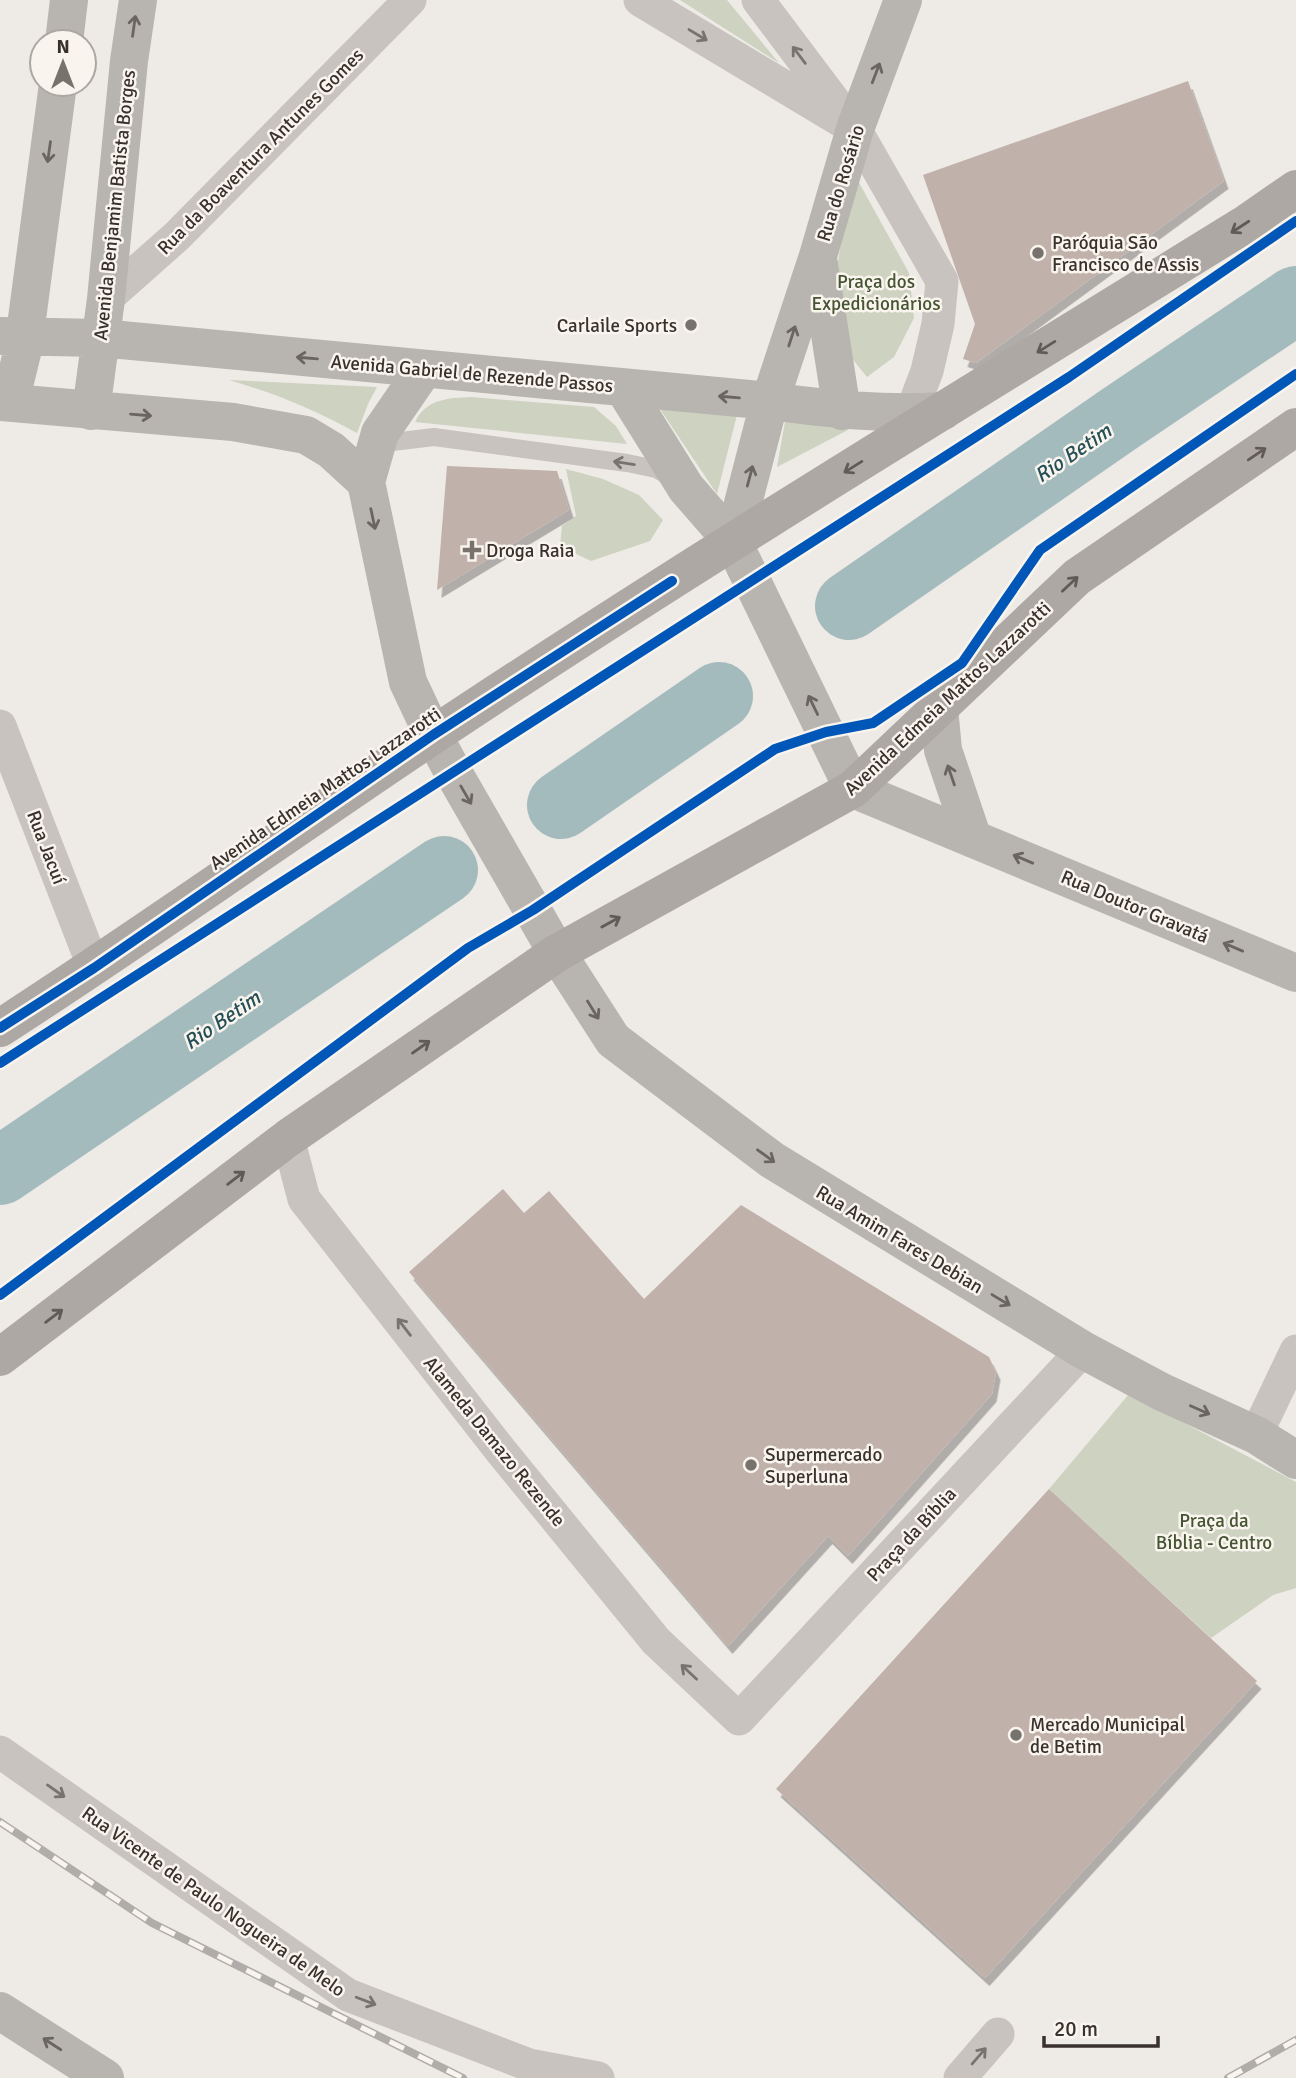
<svg xmlns="http://www.w3.org/2000/svg" width="1296" height="2078" viewBox="0 0 1296 2078" font-family="Signika,sans-serif">
<style>
.green{fill:#ced2c1}
.lines{fill:none;stroke-linecap:round;stroke-linejoin:round}
.river{stroke:#a4bbbd;stroke-width:68}
.building{fill:#c0b1aa;filter:url(#shadow)}
.lane{stroke:#c8c3be;stroke-width:18}
.street{stroke:#c8c3be;stroke-width:33}
.secondary{stroke:#b8b4af;stroke-width:38}
.primary{stroke:#ada8a3;stroke-width:38}
.rail-casing{stroke:#afaca9;stroke-width:8}
.rail{stroke:#f9f5ee;stroke-width:5;stroke-dasharray:16;stroke-linecap:butt}
.cycleway-casing{stroke:#f9f5ee;stroke-width:15}
.cycleway{stroke:#0057b8;stroke-width:10}
.oneway{stroke:#6b6560}
.oneway2{stroke:#79736e}
.oneway3{stroke:#615b56}
.poi-dot{fill:#78726d;stroke:#f9f5ee;stroke-width:2.5}
.labels{text-anchor:middle;stroke-width:5;stroke-linejoin:round;paint-order:stroke}
.street-label{font-size:19px;fill:#38312c;stroke:#f9f5ee}
.poi-label{font-size:19px;fill:#38312c;stroke:#f9f5ee;text-anchor:start}
.park-label{font-size:19px;fill:#455432;stroke:#f9f5ee}
.water-label{font-size:21px;font-style:italic;fill:#254f56;stroke:#f9f5ee}
</style>
<defs>
<filter id="shadow"><feDropShadow dx="4.5" dy="8" stdDeviation="0" flood-color="#0004"/></filter>
</defs>
<rect width="100%" height="100%" fill="#eeeae6"/>
<!-- green -->
<path class="green" d="M 680,0 L 727,0 L 779,63 Z
M 852,170 L 909,273 L 914,318 L 894,357 L 867,377 L 851,357 L 838,262 Z
M 229,380 L 377,387 L 368,404 L 357,433 C 313,409 277,394 229,380 Z
M 471,397 L 594,407 L 616,426 L 627,444 L 415,422 C 426,399 448,398 471,397 Z
M 660,409 L 738,411 L 717,494 Z
M 786,416 L 867,420 L 777,467 Z
M 566,469 L 603,479 L 639,495 L 663,520 L 650,541 L 591,561 L 560,546 L 562,526 L 576,516 Z
M 1129,1394 L 1296,1482 L 1296,1588 L 1273,1595 L 1211,1638 L 1049,1489 Z"/>
<g class="lines">
<!-- river -->
<path class="river" d="M 849,606 L 1122,417 L 1296,300
M 561,805 L 719,696
M 0,1171 L 444,870"/>
</g>
<!-- building -->
<path class="building" d="M 1188,81 L 1224,181 L 976,363 L 963,359 L 975,324 L 923,175 Z
M 447,466 L 557,471 L 569,510 L 437,590 Z
M 503,1189 L 524,1213 L 549,1191 L 644,1299 L 741,1205 L 989,1357 L 996,1372 L 992,1394 L 848,1556 L 828,1536 L 728,1646 L 409,1272 Z
M 1049,1489 L 1257,1681 L 985,1978 L 776,1789 Z"/>
<g class="lines">
<!-- lane -->
<path class="lane" d="M 376,444 L 434,437 L 627,463 L 656,469 L 672,478"/>
<!-- street -->
<path class="street" d="M 640,0 L 840,120
M 758,0 L 855,129 L 942,281 L 938,324 L 927,371 L 911,413
M 106,299 L 177,236 L 410,0
M 0,726 L 94,968
M 288,1138 L 304,1199 L 501,1451 L 656,1641 L 739,1719 L 1083,1350
M 1256,1435 L 1296,1351
M 0,1752 L 348,1995 L 529,2065 L 598,2078
M 960,2078 L 998,2034"/>
<!-- secondary -->
<path class="secondary" d="M 64,42 L 69,0
M 819,264 L 842,411
M 0,336 L 100,338 L 771,401 C 828,409 885,415 943,411
M 424,369 L 380,433 L 366,482 L 408,682 L 433,735 L 453,772 L 557,953 L 613,1040 L 772,1160 L 1083,1350 L 1162,1392 L 1256,1435 L 1296,1460
M 623,387 L 686,488 L 733,542 L 853,789 L 1296,973
M 0,402 L 233,422 L 306,435 L 331,450 L 366,482
M 10,402 L 23,349 L 58,84
M 91,411 L 106,299 L 129,61 L 138,0
M 733,542 L 768,407 L 818,256 L 855,129 L 903,0
M 939,708 L 943,750 L 973,839
M 0,2011 L 105,2078"/>
<!-- primary -->
<path class="primary" d="M 0,1028 C 146,934 287,833 432,736 C 698,559 972,393 1244,225 L 1296,189
M 0,1357 L 288,1138 L 557,953 L 853,789 L 1077,577 L 1296,427"/>
<!-- rail casing -->
<g class="rail-casing">
<path id="rail" d="M 0,1822 L 152,1923 L 463,2078
M 1228,2078 L 1296,2040"/>
</g>
<!-- rail -->
<use href="#rail" class="rail"/>
<!-- cycleway casing -->
<g class="cycleway-casing">
<path id="cycleway" d="M 0,1028 L 94,968 L 433,735 L 672,581
M 0,1063 L 1069,377 L 1296,221
M 0,1295 L 468,948 L 533,910 L 775,749 L 826,732 L 873,723 L 962,663 L 1040,550 L 1296,374"/>
</g>
<!-- cycleway -->
<use href="#cycleway" class="cycleway"/>
</g>
<!-- one-way arrows -->
<defs><path id="oneway-shaft" d="M-6 0H5M1.5-3L5.5 0L1.5 3" fill="none" stroke-width="1.6" stroke-linecap="round" stroke-linejoin="round" transform="scale(1.75)"/></defs>
<g class="oneway">
<use href="#oneway-shaft" transform="translate(134 26) rotate(-82)"/>
<use href="#oneway-shaft" transform="translate(876 73) rotate(-69)"/>
<use href="#oneway-shaft" transform="translate(49 152) rotate(98)"/>
<use href="#oneway-shaft" transform="translate(792 336) rotate(-72)"/>
<use href="#oneway-shaft" transform="translate(307 358) rotate(-175)"/>
<use href="#oneway-shaft" transform="translate(729 397) rotate(-175)"/>
<use href="#oneway-shaft" transform="translate(141 415) rotate(5)"/>
<use href="#oneway-shaft" transform="translate(750 476) rotate(-75)"/>
<use href="#oneway-shaft" transform="translate(373 519) rotate(78)"/>
<use href="#oneway-shaft" transform="translate(813 705) rotate(-116)"/>
<use href="#oneway-shaft" transform="translate(951 775) rotate(-109)"/>
<use href="#oneway-shaft" transform="translate(466 795) rotate(60)"/>
<use href="#oneway-shaft" transform="translate(1023 859) rotate(-157)"/>
<use href="#oneway-shaft" transform="translate(1233 947) rotate(-157)"/>
<use href="#oneway-shaft" transform="translate(593 1010) rotate(58)"/>
<use href="#oneway-shaft" transform="translate(766 1156) rotate(36)"/>
<use href="#oneway-shaft" transform="translate(1001 1300) rotate(31)"/>
<use href="#oneway-shaft" transform="translate(1200 1410) rotate(24)"/>
<use href="#oneway-shaft" transform="translate(52 2044) rotate(-147)"/>
</g>
<g class="oneway2">
<use href="#oneway-shaft" transform="translate(698 35) rotate(31)"/>
<use href="#oneway-shaft" transform="translate(799 55) rotate(-127)"/>
<use href="#oneway-shaft" transform="translate(624 463) rotate(-171)"/>
<use href="#oneway-shaft" transform="translate(404 1327) rotate(-128)"/>
<use href="#oneway-shaft" transform="translate(689 1672) rotate(-137)"/>
<use href="#oneway-shaft" transform="translate(56 1791) rotate(35)"/>
<use href="#oneway-shaft" transform="translate(366 2001) rotate(21)"/>
<use href="#oneway-shaft" transform="translate(979 2056) rotate(-49)"/>
</g>
<g class="oneway3">
<use href="#oneway-shaft" transform="translate(1240 227) rotate(147)"/>
<use href="#oneway-shaft" transform="translate(1046 347) rotate(148)"/>
<use href="#oneway-shaft" transform="translate(1257 454) rotate(-34)"/>
<use href="#oneway-shaft" transform="translate(853 467) rotate(148)"/>
<use href="#oneway-shaft" transform="translate(1070 584) rotate(-43)"/>
<use href="#oneway-shaft" transform="translate(611 922) rotate(-29)"/>
<use href="#oneway-shaft" transform="translate(421 1047) rotate(-35)"/>
<use href="#oneway-shaft" transform="translate(236 1178) rotate(-37)"/>
<use href="#oneway-shaft" transform="translate(54 1316) rotate(-37)"/>
</g>
<!-- markers -->
<g class="poi-dot">
<circle cx="1038" cy="253" r="7"/>
<circle cx="691" cy="325" r="7"/>
<path d="M468.5 539.5h7v7h7v7h-7v7h-7v-7h-7v-7h7z"/>
<circle cx="751" cy="1465" r="7"/>
<circle cx="1016" cy="1735" r="7"/>
</g>
<g class="labels">
<!-- street labels -->
<g class="street-label">
<text transform="translate(260 151) rotate(-45)" y="7">Rua da Boaventura Antunes Gomes</text>
<text transform="translate(840 183) rotate(-73)" y="7">Rua do Rosário</text>
<text transform="translate(114 205) rotate(-84)" y="7">Avenida Benjamim Batista Borges</text>
<text transform="translate(472 373) rotate(5)" y="7">Avenida Gabriel de Rezende Passos</text>
<text transform="translate(947 698) rotate(-43)" y="7">Avenida Edmeia Mattos Lazzarotti</text>
<text transform="translate(325 788) rotate(-34)" y="7">Avenida Edmeia Mattos Lazzarotti</text>
<text transform="translate(47 847) rotate(69)" y="7">Rua Jacuí</text>
<text transform="translate(1135 906) rotate(23)" y="7">Rua Doutor Gravatá</text>
<text transform="translate(900 1239) rotate(31)" y="7">Rua Amim Fares Debian</text>
<text transform="translate(495 1441) rotate(51)" y="7">Alameda Damazo Rezende</text>
<text transform="translate(911 1534) rotate(-47)" y="7">Praça da Bíblia</text>
<text transform="translate(214 1901) rotate(35)" y="7">Rua Vicente de Paulo Nogueira de Melo</text>
</g>
<!-- poi labels -->
<g class="poi-label">
<text x="1052" y="249">Paróquia São<tspan x="1052" dy="22">Francisco de Assis</tspan></text>
<text x="677" y="332" text-anchor="end">Carlaile Sports</text>
<text x="486" y="557">Droga Raia</text>
<text x="765" y="1461">Supermercado<tspan x="765" dy="22">Superluna</tspan></text>
<text x="1030" y="1731">Mercado Municipal<tspan x="1030" dy="22">de Betim</tspan></text>
</g>
<!-- park labels -->
<g class="park-label">
<text x="876" y="288">Praça dos<tspan x="876" dy="22">Expedicionários</tspan></text>
<text x="1214" y="1527">Praça da<tspan x="1214" dy="22">Bíblia - Centro</tspan></text>
</g>
<!-- water labels -->
<g class="water-label">
<text transform="translate(1073 453) rotate(-34)" y="7">Rio Betim</text>
<text transform="translate(222 1020) rotate(-34)" y="7">Rio Betim</text>
</g>
</g>
<!-- north arrow -->
<g transform="translate(63 63)"><circle r="33" fill="#f9f5ee" stroke="#aca7a0" stroke-width="2"/>
<path d="M0-5L12 26L0 18L-12 26Z" fill="#78726d"/>
<text y="-10" font-size="19" font-weight="bold" text-anchor="middle" fill="#38312c">N</text>
</g>
<!-- scale -->
<path d="M1044 2036v10h114v-10" fill="none" stroke="#38312c" stroke-width="3.5"/>
<text x="1054" y="2036" font-size="21" fill="#38312c" stroke="#f9f5ee" stroke-width="5" paint-order="stroke">20 m</text>
</svg>
